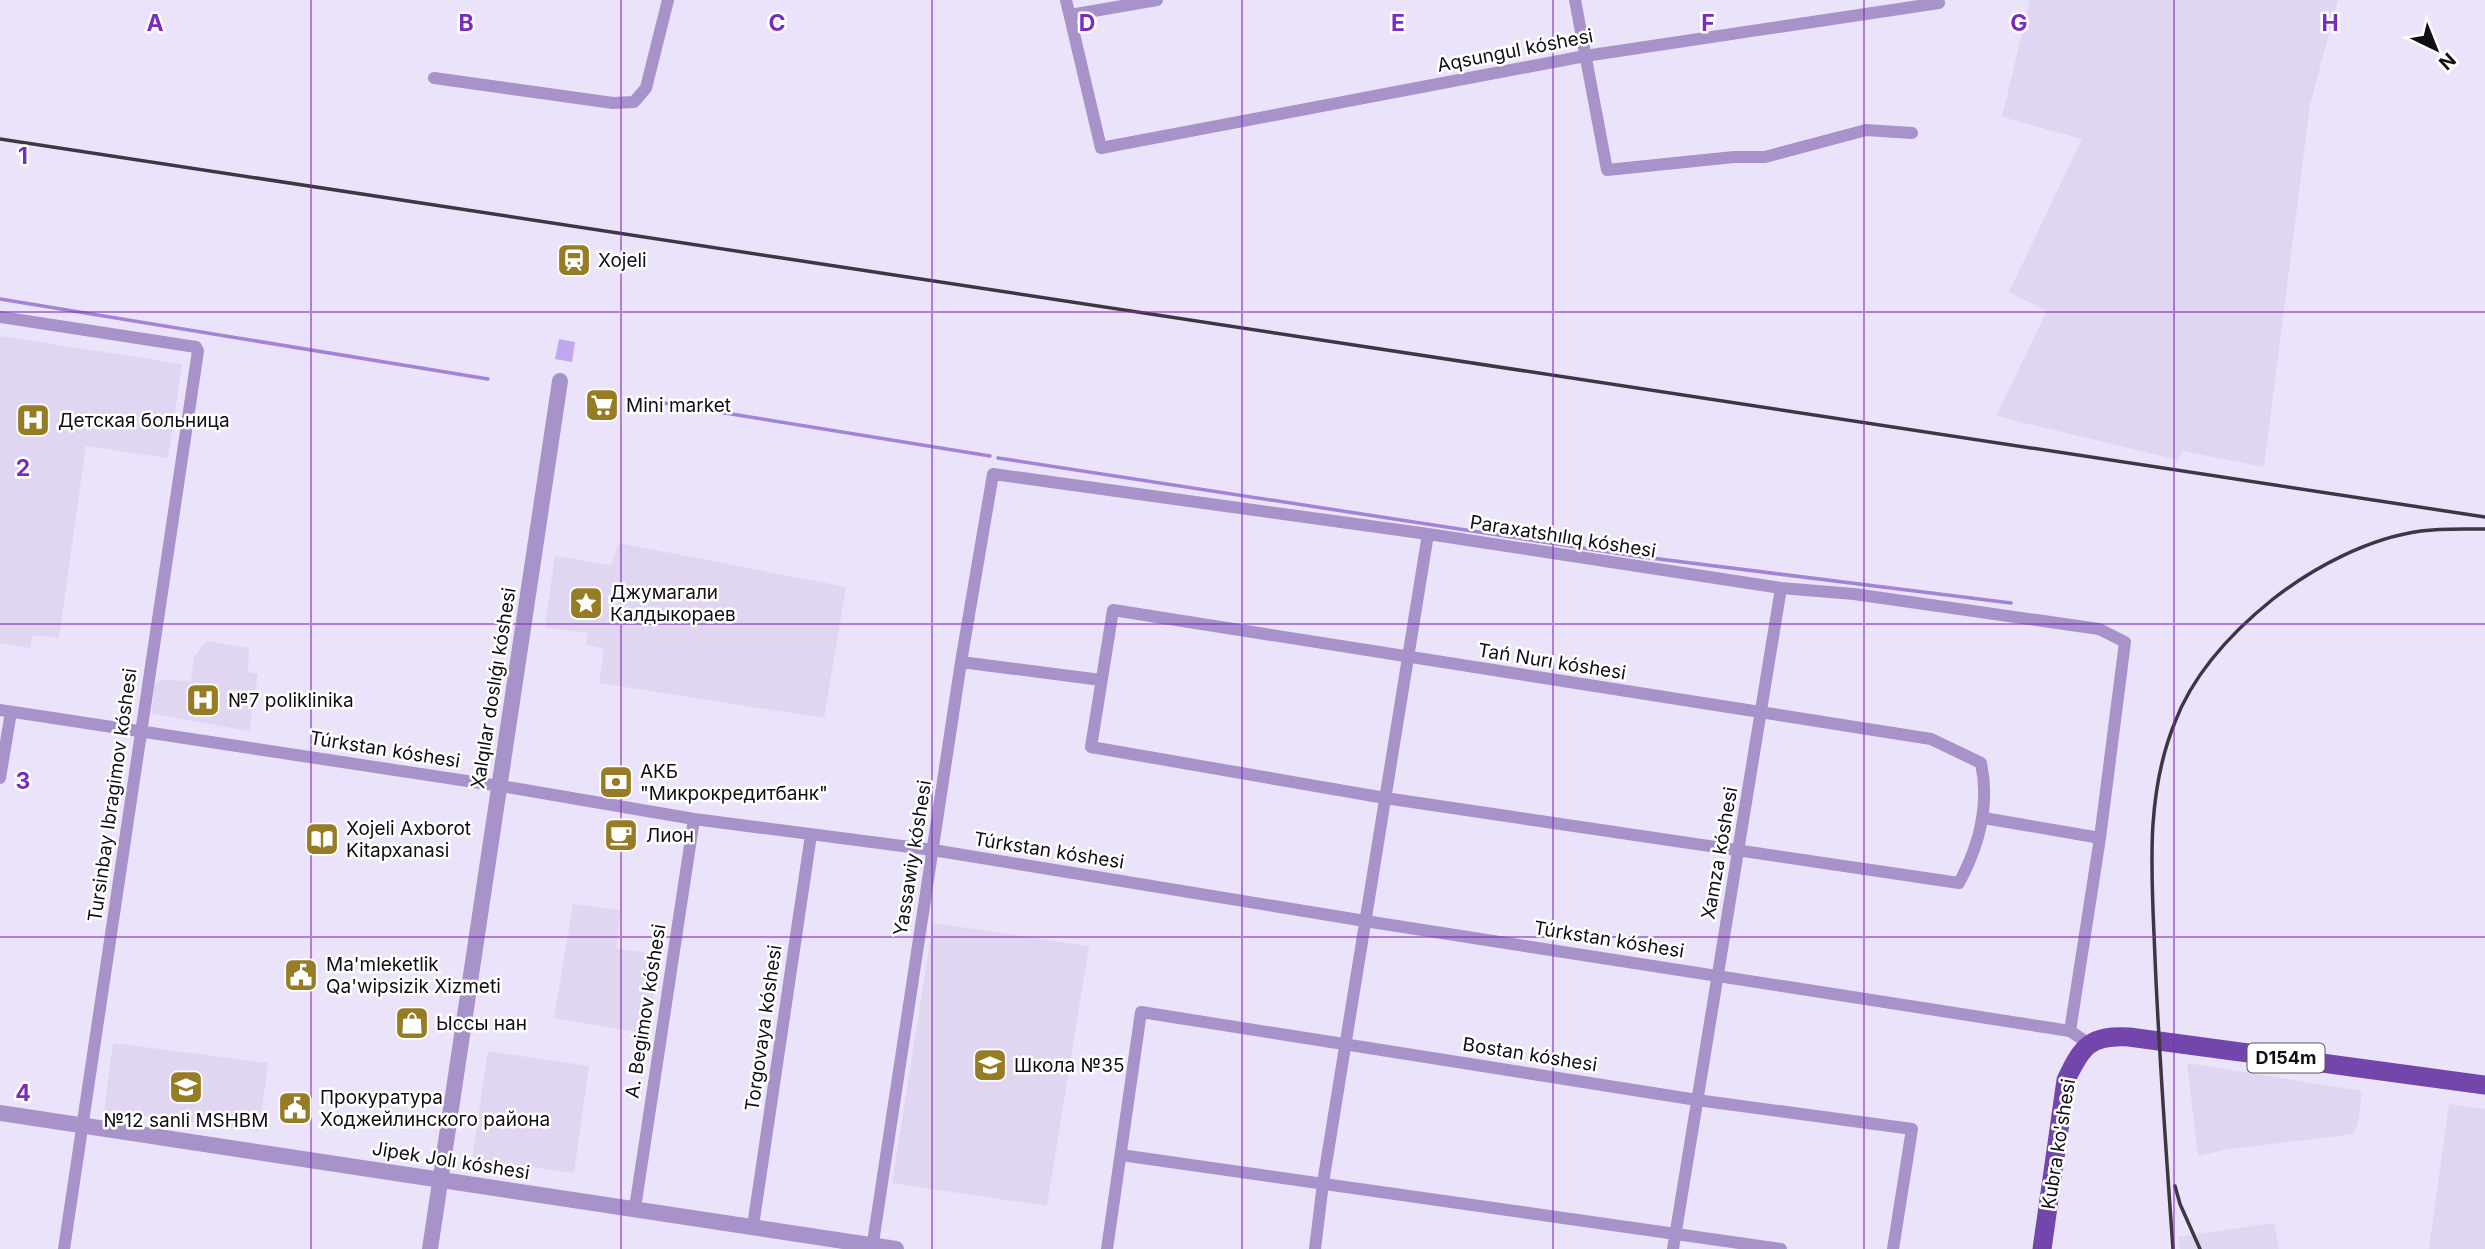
<svg xmlns="http://www.w3.org/2000/svg" width="2485" height="1249" viewBox="0 0 2485 1249" font-family="Inter,sans-serif">
<style>
.built{fill:#e0d6f2}
.green{fill:#c2a6ef}
.lines{fill:none;stroke-linecap:round;stroke-linejoin:round}
.stream{stroke:#a383d5;stroke-width:3.5}
.minor{stroke:#a792c9;stroke-width:12}
.tertiary{stroke:#a792c9;stroke-width:16}
.primary{stroke:#7246aa;stroke-width:19}
.rail{stroke:#3c3842;stroke-width:3.5}
.grid{fill:none;stroke:#7b2cbf;stroke-width:2;stroke-opacity:0.55}
.labels{text-anchor:middle;stroke-width:5;stroke-linejoin:round;paint-order:stroke}
.shield{fill:#fff;stroke:#58565b;stroke-width:2}
.shield-label{font-size:18px;font-weight:bold;fill:#100e15}
.street-label{font-size:19px;fill:#100e15;stroke:#fff}
.poi-label{font-size:19px;fill:#100e15;stroke:#fff;text-anchor:start}
.grid-label{font-size:23px;text-anchor:middle;font-weight:bold;fill:#7b2cbf;stroke:#fff;stroke-width:5;stroke-linejoin:round;paint-order:stroke}
</style>
<rect width="100%" height="100%" fill="#ebe3f9"/>
<!-- built -->
<path class="built" d="M 2030,0 L 2338,0 L 2310,105 L 2264,467 L 2182,451 L 2178,460 L 1996,416 L 2047,311 L 2009,292 L 2082,139 L 2002,117 Z
M 0,336 L 182,364 L 168,458 L 86,446 L 59,638 L 33,635 L 30,648 L 0,643 Z
M 619,543 L 846,587 L 824,718 L 599,683 L 604,649 L 586,645 L 587,633 L 545,628 L 555,556 L 611,565 Z
M 206,641 L 249,648 L 248,672 L 258,674 L 249,731 L 152,714 L 153,685 L 163,680 L 191,681 L 194,657 Z
M 573,904 L 621,910 L 616,948 L 659,955 L 648,1034 L 554,1018 Z
M 933,923 L 1089,946 L 1047,1206 L 892,1183 Z
M 113,1043 L 268,1063 L 259,1131 L 104,1111 Z
M 488,1051 L 589,1066 L 574,1173 L 472,1159 Z
M 2187,1063 L 2362,1091 L 2358,1124 L 2353,1134 L 2224,1150 L 2198,1156 Z
M 2449,1104 L 2485,1109 L 2485,1249 L 2429,1249 Z
M 2274,1223 L 2279,1249 L 2180,1249 L 2178,1237 Z"/>
<!-- green -->
<path class="green" d="M 559,339 L 575,342 L 572,362 L 555,359 Z"/>
<g class="lines">
<!-- stream -->
<path class="stream" d="M 0,299 L 488,379
M 657,402 L 990,456
M 998,458 L 1635,556 L 2011,603"/>
<!-- minor -->
<path class="minor" d="M 1066,0 L 1101,148 L 1585,56 L 1939,3
M 1575,0 L 1607,170 L 1734,157 L 1765,157 L 1866,130 L 1912,133
M 1070,15 L 1157,0
M 434,78 L 613,103 L 634,102 L 646,88 L 668,0
M 0,317 L 196,347 L 198,351 L 64,1249
M 1113,610 L 1931,739 L 1981,763 C 1990,805 1979,846 1959,883 L 1385,798 L 1091,747 Z
M 961,662 L 1101,680
M 0,710 L 513,788 L 694,819 L 933,850 L 1365,921 L 2070,1031 L 2088,1043
M 0,778 L 11,712
M 1984,818 L 2100,838
M 1121,1155 L 1781,1249
M 635,1208 L 694,819
M 753,1226 L 811,835
M 872,1249 L 961,662 L 993,474 L 1428,534 L 1781,588 L 1854,594 L 2099,629 L 2125,642 L 2100,838 L 2070,1031
M 1107,1249 L 1141,1012 L 1697,1100 L 1912,1129 L 1893,1249
M 1315,1249 L 1323,1183 L 1428,534
M 1673,1249 L 1781,588"/>
<!-- tertiary -->
<path class="tertiary" d="M 0,1113 L 896,1249
M 430,1249 L 560,381"/>
<!-- primary -->
<path class="primary" d="M 2042,1249 L 2066,1080 C 2082,1046 2090,1035 2129,1037 L 2485,1085"/>
<!-- rail -->
<path class="rail" d="M 0,139 L 2485,517
M 2175,1186 L 2180,1204 L 2200,1249
M 2173,1249 C 2166,1152 2159,1055 2155,958 C 2152,878 2144,798 2175,722 C 2194,672 2232,632 2273,599 C 2314,567 2369,538 2421,531 C 2442,528 2464,529 2485,529"/>
</g>
<!-- grid -->
<path class="grid" d="M 311,0 L 311,1249M 621,0 L 621,1249M 932,0 L 932,1249M 1242,0 L 1242,1249M 1553,0 L 1553,1249M 1864,0 L 1864,1249M 2174,0 L 2174,1249M 0,312 L 2485,312M 0,624 L 2485,624M 0,937 L 2485,937"/>
<!-- icons -->
<defs>
<g id="station-square" transform="scale(1.75)"><rect x="-9" y="-9" width="18" height="18" rx="4" fill="#967c24" stroke="#fff"/><path d="M-3-6H3Q5-6 5-4V2Q5 4 3 4L4.5 6H3L1.5 4h-3L-3 6H-4.5L-3 4Q-5 4-5 2V-4Q-5-6-3-6ZM-3.5-4v3h7v-3ZM-3.5 1v1.5H-2V1ZM2 1v1.5H3.5V1Z" fill="#fff"/></g>
<g id="supermarket-square" transform="scale(1.75)"><rect x="-9" y="-9" width="18" height="18" rx="4" fill="#967c24" stroke="#fff"/><path d="M-6-5.5h2.5l.6 2H6L4.5 2H-2.5L-4.4-4H-6ZM-1.5 3.2a1.3 1.3 0 1 0 .1 0ZM3 3.2a1.3 1.3 0 1 0 .1 0Z" fill="#fff"/></g>
<g id="hospital-square" transform="scale(1.75)"><rect x="-9" y="-9" width="18" height="18" rx="4" fill="#967c24" stroke="#fff"/><path d="M-5-5h3v3.5h4V-5h3V5h-3V1.5h-4V5h-3Z" fill="#fff"/></g>
<g id="sight-square" transform="scale(1.75)"><rect x="-9" y="-9" width="18" height="18" rx="4" fill="#967c24" stroke="#fff"/><path d="M0-6L1.8-2.2L6-1.7L2.9 1.2L3.7 5.4L0 3.3L-3.7 5.4L-2.9 1.2L-6-1.7L-1.8-2.2Z" fill="#fff"/></g>
<g id="bank-square" transform="scale(1.75)"><rect x="-9" y="-9" width="18" height="18" rx="4" fill="#967c24" stroke="#fff"/><path d="M-6-4H6V4H-6ZM0-2.3a2.3 2.3 0 1 0 0 4.6a2.3 2.3 0 1 0 0-4.6Z" fill="#fff"/></g>
<g id="cafe-square" transform="scale(1.75)"><rect x="-9" y="-9" width="18" height="18" rx="4" fill="#967c24" stroke="#fff"/><path d="M-5.5-4.5H6V0H3Q3 3.5 0 3.5H-2.5Q-5.5 3.5-5.5 0ZM3-3.2v2h1.7v-2ZM-6 4.5H4V6H-6Z" fill="#fff"/></g>
<g id="library-square" transform="scale(1.75)"><rect x="-9" y="-9" width="18" height="18" rx="4" fill="#967c24" stroke="#fff"/><path d="M-6-4Q-3-5.5-.7-3.5V5Q-3 3-6 4ZM6-4Q3-5.5 .7-3.5V5Q3 3 6 4Z" fill="#fff"/></g>
<g id="civic-square" transform="scale(1.75)"><rect x="-9" y="-9" width="18" height="18" rx="4" fill="#967c24" stroke="#fff"/><path d="M-.6-6.5H3V-4.5H.6V-3L4-1V1h2V6H-6V1h2V-1L-.6-3ZM-1.2 2.5V6h2.4V2.5Z" fill="#fff"/></g>
<g id="shop-square" transform="scale(1.75)"><rect x="-9" y="-9" width="18" height="18" rx="4" fill="#967c24" stroke="#fff"/><path d="M-5-2.5h2.3a2.7 3.5 0 0 1 5.4 0H5L5.5 6h-11ZM-1.5-2.5h3a1.5 2.3 0 0 0-3 0Z" fill="#fff"/></g>
<g id="school-square" transform="scale(1.75)"><rect x="-9" y="-9" width="18" height="18" rx="4" fill="#967c24" stroke="#fff"/><path d="M0-5L7-2L0 1L-7-2ZM-4 1L0 2.5L4 1V4Q0 6-4 4Z" fill="#fff"/></g>
</defs>
<g fill-rule="evenodd">
<use href="#station-square" x="574" y="260"/>
<use href="#supermarket-square" x="602" y="405"/>
<use href="#hospital-square" x="33" y="420"/>
<use href="#sight-square" x="586" y="603"/>
<use href="#hospital-square" x="203" y="700"/>
<use href="#bank-square" x="616" y="782"/>
<use href="#cafe-square" x="621" y="835"/>
<use href="#library-square" x="322" y="839"/>
<use href="#civic-square" x="301" y="975"/>
<use href="#shop-square" x="412" y="1023"/>
<use href="#school-square" x="990" y="1065"/>
<use href="#school-square" x="186" y="1087"/>
<use href="#civic-square" x="295" y="1108"/>
</g>
<g class="labels">
<!-- shield labels -->
<rect class="shield" x="2247.5" y="1043.5" width="77" height="29" rx="5"/>
<g class="shield-label">
<text x="2286" y="1064">D154m</text>
</g>
<!-- street labels -->
<g class="street-label">
<text transform="translate(1515 50) rotate(-11)" y="7">Aqsungul kóshesi</text>
<text transform="translate(1563 536) rotate(9)" y="7">Paraxatshılıq kóshesi</text>
<text transform="translate(1552 661) rotate(9)" y="7">Tań Nurı kóshesi</text>
<text transform="translate(493 688) rotate(-81)" y="7">Xalqılar doslıǵı kóshesi</text>
<text transform="translate(385 749) rotate(9)" y="7">Túrkstan kóshesi</text>
<text transform="translate(112 795) rotate(-82)" y="7">Tursinbay Ibragimov kóshesi</text>
<text transform="translate(1049 850) rotate(9)" y="7">Túrkstan kóshesi</text>
<text transform="translate(1719 853) rotate(-80)" y="7">Xamza kóshesi</text>
<text transform="translate(912 858) rotate(-81)" y="7">Yassawiy kóshesi</text>
<text transform="translate(1609 939) rotate(9)" y="7">Túrkstan kóshesi</text>
<text transform="translate(645 1011) rotate(-81)" y="7">A. Begimov kóshesi</text>
<text transform="translate(763 1028) rotate(-82)" y="7">Torgovaya kóshesi</text>
<text transform="translate(1530 1054) rotate(9)" y="7">Bostan kóshesi</text>
<text transform="translate(2058 1144) rotate(-81)" y="7">Kubra ko'shesi</text>
<text transform="translate(451 1160) rotate(9)" y="7">Jipek Jolı kóshesi</text>
</g>
<!-- poi labels -->
<g class="poi-label">
<text x="598" y="267">Xojeli</text>
<text x="626" y="412">Mini market</text>
<text x="58" y="427">Детская больница</text>
<text x="610" y="599">Джумагали<tspan x="610" dy="22">Калдыкораев</tspan></text>
<text x="228" y="707">№7 poliklinika</text>
<text x="640" y="778">АКБ<tspan x="640" dy="22">"Микрокредитбанк"</tspan></text>
<text x="346" y="835">Xojeli Axborot<tspan x="346" dy="22">Kitapxanasi</tspan></text>
<text x="646" y="842">Лион</text>
<text x="326" y="971">Ma'mleketlik<tspan x="326" dy="22">Qa'wipsizik Xizmeti</tspan></text>
<text x="436" y="1030">Ыссы нан</text>
<text x="1014" y="1072">Школа №35</text>
<text x="320" y="1104">Прокуратура<tspan x="320" dy="22">Ходжейлинского района</tspan></text>
<text x="186" y="1127" text-anchor="middle">№12 sanli MSHBM</text>
</g>
</g>
<g class="grid-label">
<text x="155" y="31">A</text>
<text x="466" y="31">B</text>
<text x="777" y="31">C</text>
<text x="1087" y="31">D</text>
<text x="1398" y="31">E</text>
<text x="1708" y="31">F</text>
<text x="2019" y="31">G</text>
<text x="2330" y="31">H</text>
<text x="23" y="164">1</text>
<text x="23" y="476">2</text>
<text x="23" y="789">3</text>
<text x="23" y="1101">4</text>
</g>
<!-- north arrow -->
<g transform="translate(2436 49) rotate(137)" stroke="#ffffff" stroke-width="5" paint-order="stroke">
<path d="M0-5L12 26L0 18L-12 26Z" fill="#100e15"/>
<text y="-10" font-size="19" font-weight="bold" text-anchor="middle" fill="#100e15">N</text>
</g>
</svg>
